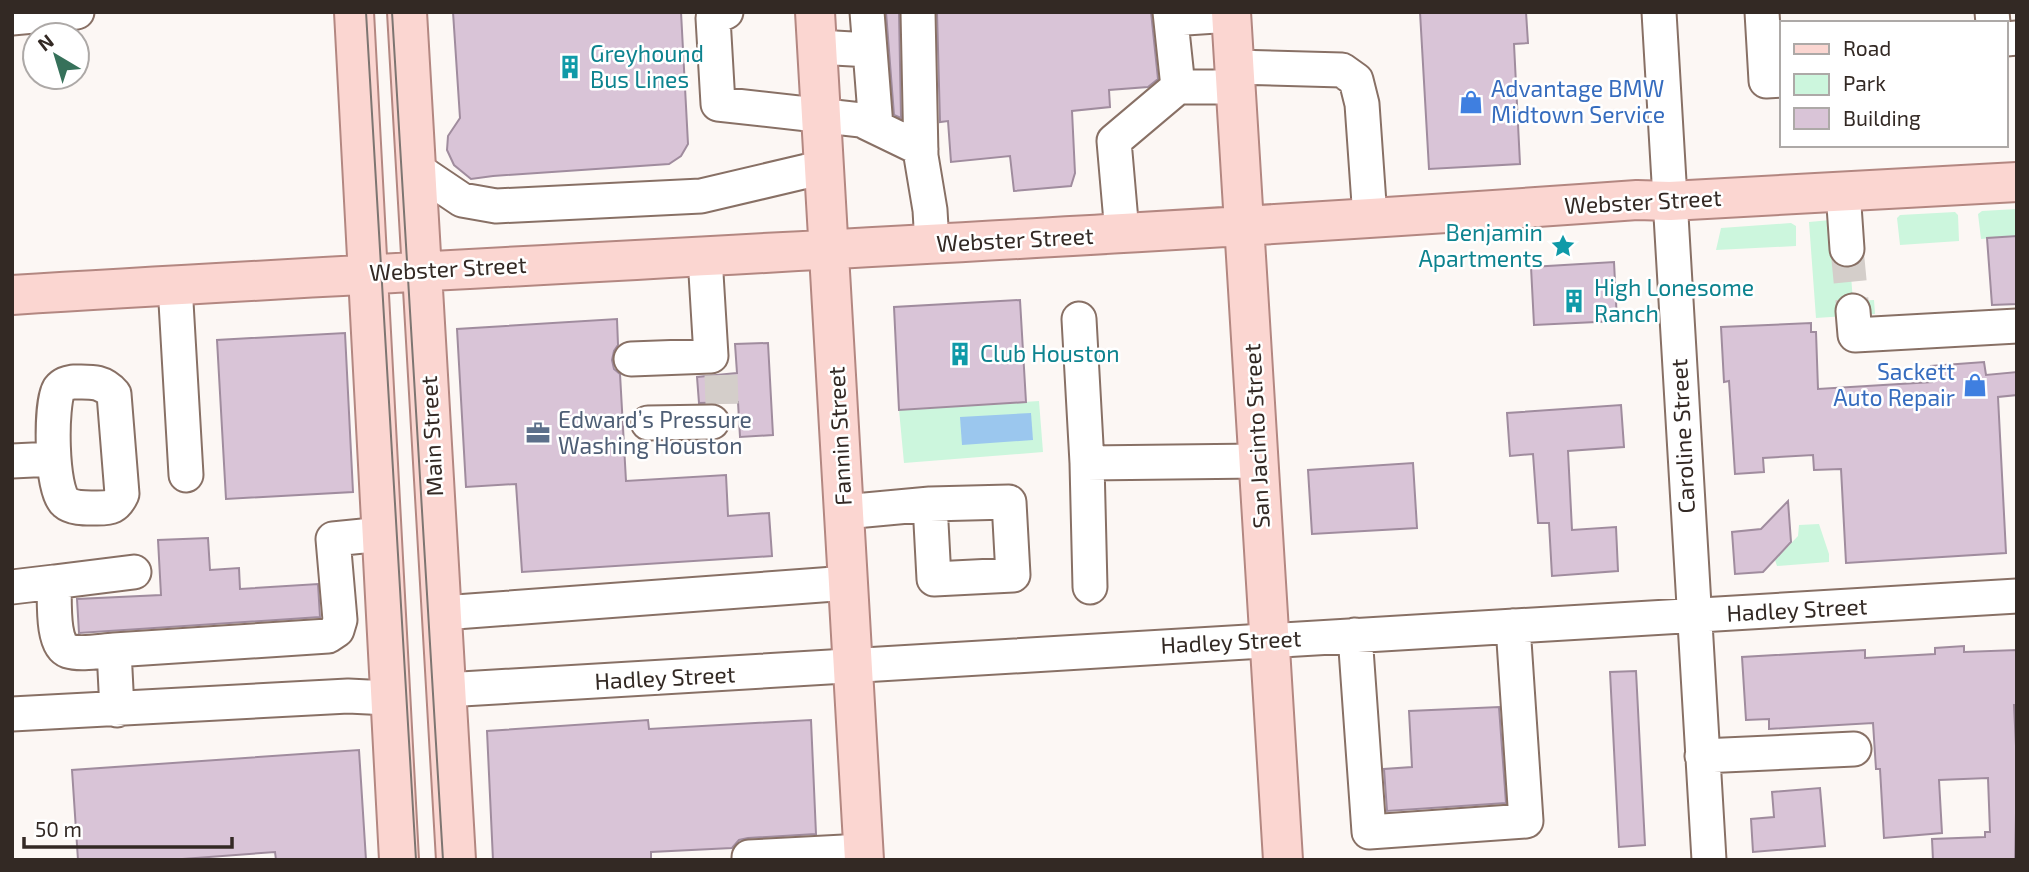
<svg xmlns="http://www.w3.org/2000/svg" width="2029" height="872" viewBox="0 0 2029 872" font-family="'Exo 2',sans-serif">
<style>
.green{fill:#ccf6dd}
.water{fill:#9bc7ee}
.building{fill:#d9c4d7;stroke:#a08c9e;stroke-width:2}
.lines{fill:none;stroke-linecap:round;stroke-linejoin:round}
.minor-tunnel{stroke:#d4ceca;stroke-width:33;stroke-dasharray:33 17;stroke-linecap:butt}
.minor-casing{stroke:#887065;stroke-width:37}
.major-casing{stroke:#b38781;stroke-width:42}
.minor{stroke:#fff;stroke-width:33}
.major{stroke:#fbd6d1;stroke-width:38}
.tram{stroke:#7d7571;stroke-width:2}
.labels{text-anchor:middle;stroke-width:5;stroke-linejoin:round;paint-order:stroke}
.culture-label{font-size:23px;fill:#0d838f;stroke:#fff;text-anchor:start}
.shop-label{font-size:23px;fill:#366cbe;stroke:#fff;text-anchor:start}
.street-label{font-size:23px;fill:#332924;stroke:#fff}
.service-label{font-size:23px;fill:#4e5e75;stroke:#fff;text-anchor:start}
</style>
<rect width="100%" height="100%" fill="#fcf7f4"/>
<!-- green -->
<path class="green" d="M 2017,209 L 2017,236 L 1981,239 L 1978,214 L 1982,211 Z
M 1955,212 L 1958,215 L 1959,241 L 1900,245 L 1897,218 L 1900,215 Z
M 1853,218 L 1849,250 L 1853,301 L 1874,300 L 1875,314 L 1816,318 L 1809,222 Z
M 1791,223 L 1796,226 L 1796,246 L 1716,250 L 1721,228 Z
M 1039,401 L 1043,452 L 904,463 L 899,410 Z
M 1819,524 L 1829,554 L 1829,562 L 1777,566 L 1775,560 L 1798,536 L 1799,525 Z"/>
<!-- water -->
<path class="water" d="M 1031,413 L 1033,440 L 962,445 L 960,417 Z"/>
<!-- building -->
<path class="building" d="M 453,12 L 681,12 L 688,144 L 681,156 L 669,164 L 493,176 L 471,179 L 454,165 L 447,150 L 448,136 L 460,118 Z
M 886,12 L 899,12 L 901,118 L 894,115 Z
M 937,12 L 1151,12 L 1158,79 L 1148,87 L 1109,90 L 1110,107 L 1072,111 L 1075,173 L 1071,186 L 1014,191 L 1010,156 L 951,162 L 948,121 L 940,122 Z
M 1420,12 L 1526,12 L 1528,43 L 1514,44 L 1520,164 L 1429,169 Z
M 2017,236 L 2017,304 L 1992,305 L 1987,238 Z
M 1614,262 L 1617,321 L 1534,325 L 1531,267 Z
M 1020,300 L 1026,402 L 899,410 L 894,307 Z
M 617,319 L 618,345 L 614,351 L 612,360 L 614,369 L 620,374 L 626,481 L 726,475 L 728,516 L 769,513 L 772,556 L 522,572 L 516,484 L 466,487 L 457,329 Z
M 1811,323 L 1811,332 L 1816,332 L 1818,389 L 1932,382 L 1931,366 L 1984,362 L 1986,375 L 2017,372 L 2017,395 L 1998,397 L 2006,553 L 1846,563 L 1841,469 L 1814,470 L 1813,455 L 1763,458 L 1764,472 L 1735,474 L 1729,381 L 1724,382 L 1721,327 Z
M 345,333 L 353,492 L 226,499 L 217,340 Z
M 768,343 L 773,435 L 740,437 L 738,402 L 699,403 L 697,377 L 737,373 L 735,344 Z
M 1621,405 L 1624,447 L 1568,451 L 1572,530 L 1616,527 L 1618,571 L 1552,576 L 1549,523 L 1538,523 L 1533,454 L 1510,456 L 1507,413 Z
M 1413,463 L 1417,528 L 1312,534 L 1308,470 Z
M 1788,501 L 1791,542 L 1763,572 L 1735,574 L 1732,532 L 1761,529 Z
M 208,538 L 210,570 L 239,568 L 240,589 L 318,584 L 320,617 L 79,633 L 77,599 L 161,595 L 158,540 Z
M 1964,646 L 1964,652 L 2017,650 L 2017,705 L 2014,705 L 2017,766 L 2015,860 L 1933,860 L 1932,839 L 1985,837 L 1985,832 L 1990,832 L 1988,778 L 1939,780 L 1942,833 L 1884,838 L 1880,769 L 1876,769 L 1873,723 L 1769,729 L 1769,719 L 1746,720 L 1742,657 L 1865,650 L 1865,658 L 1935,654 L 1935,648 Z
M 1636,671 L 1645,845 L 1619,847 L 1610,672 Z
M 1499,707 L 1506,803 L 1387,811 L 1384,769 L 1412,767 L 1409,711 Z
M 648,720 L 649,729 L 811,720 L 816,834 L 748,838 L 739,840 L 732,848 L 651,852 L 651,860 L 493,860 L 487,731 Z
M 359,750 L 366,860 L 276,860 L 275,852 L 169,860 L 78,860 L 72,770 Z
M 1820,788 L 1825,846 L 1753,852 L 1751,819 L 1774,817 L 1772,792 Z"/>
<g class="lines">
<!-- minor-tunnel -->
<path class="minor-tunnel" d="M 1847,249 L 1853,311
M 721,375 L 722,404"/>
<!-- minor casing -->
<g class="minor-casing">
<path id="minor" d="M 726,12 L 713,18 L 718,104 L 861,120 L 921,149
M 867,12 L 870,50
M 918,12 L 921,156 L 930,210 L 932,244
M 1659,12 L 1709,860
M 1762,12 L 1766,81 L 1782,80
M 1992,12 L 1993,23
M 12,18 L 77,12
M 1171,19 L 1231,15
M 2006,39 L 2017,38
M 817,47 L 870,50 L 876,127
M 1234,67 L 1342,70 L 1356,80 L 1362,104 L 1370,218
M 1178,87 L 1236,87
M 416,169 L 462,200 L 496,206 L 701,196 L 824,167
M 1843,191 L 1847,249
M 1122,233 L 1114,141 L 1178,87 L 1170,12
M 175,285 L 186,475
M 1853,311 L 1855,335 L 2017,326
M 1079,319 L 1087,463 L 1259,461
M 631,359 L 711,356 L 705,257
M 73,382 C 90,382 102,380 114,394 L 122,494 C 116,507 111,508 97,508 C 87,508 73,509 65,502 C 51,491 50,404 59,389 C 63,384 67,383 73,382 Z
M 648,423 L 712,422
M 12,461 L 54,459
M 1087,463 L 1090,587
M 844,512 L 930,504 L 1009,502 L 1013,575 L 934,579 L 930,504
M 54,582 L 134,572
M 12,587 L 54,582 C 55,598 51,645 68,651 C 81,655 100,651 114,650 L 117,710
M 442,613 L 848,583
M 1355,635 L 1369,832 L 1526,821 L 1513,626
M 114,650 L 328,636 L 337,630 L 340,620 L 333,539 L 383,534
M 445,690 L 2017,596
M 12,714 L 348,696 L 389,698
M 1702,756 L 1854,749
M 749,860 L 749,857 L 863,851"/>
</g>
<!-- major casing -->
<g class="major-casing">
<path id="major" d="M 354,12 L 399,860
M 407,12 L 456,860
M 815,12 L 864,860
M 1231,12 L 1283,860
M 12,295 C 554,262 1096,239 1637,200 L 1670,201 L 2017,182"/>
</g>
<!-- minor -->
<use href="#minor" class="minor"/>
<!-- major -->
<use href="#major" class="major"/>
<!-- tram -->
<path class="tram" d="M 366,12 L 416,860
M 392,12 L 443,860"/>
</g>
<!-- icons -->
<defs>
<g id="building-bare" transform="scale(1.89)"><path d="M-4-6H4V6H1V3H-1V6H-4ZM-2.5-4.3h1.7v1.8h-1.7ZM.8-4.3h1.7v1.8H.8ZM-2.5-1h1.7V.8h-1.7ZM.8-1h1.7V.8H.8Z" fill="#0f9aa8" stroke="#fff" stroke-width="2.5" paint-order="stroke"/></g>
<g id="shop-bare" transform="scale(1.89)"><path d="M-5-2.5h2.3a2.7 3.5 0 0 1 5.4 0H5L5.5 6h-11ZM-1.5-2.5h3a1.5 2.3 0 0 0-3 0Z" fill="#3f7fe0" stroke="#fff" stroke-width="2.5" paint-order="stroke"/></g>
<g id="sight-bare" transform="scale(1.89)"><path d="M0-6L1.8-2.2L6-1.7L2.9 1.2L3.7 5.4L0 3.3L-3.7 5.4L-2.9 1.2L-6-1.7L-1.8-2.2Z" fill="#0f9aa8" stroke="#fff" stroke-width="2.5" paint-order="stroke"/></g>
<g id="office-bare" transform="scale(1.89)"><path d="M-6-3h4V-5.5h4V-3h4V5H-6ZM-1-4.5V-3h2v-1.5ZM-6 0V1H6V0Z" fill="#5c6f8a" stroke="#fff" stroke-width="2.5" paint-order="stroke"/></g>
</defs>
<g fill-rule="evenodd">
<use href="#building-bare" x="570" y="67"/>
<use href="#shop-bare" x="1471" y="102"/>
<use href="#sight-bare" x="1563" y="246"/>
<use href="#building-bare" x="1574" y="301"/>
<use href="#building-bare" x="960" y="354"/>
<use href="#shop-bare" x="1975" y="385"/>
<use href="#office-bare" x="538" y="433"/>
</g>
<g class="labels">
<!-- culture labels -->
<g class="culture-label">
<text x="590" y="62">Greyhound<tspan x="590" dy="26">Bus Lines</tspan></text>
<text x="1543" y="241" text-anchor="end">Benjamin<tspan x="1543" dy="26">Apartments</tspan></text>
<text x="1594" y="296">High Lonesome<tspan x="1594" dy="26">Ranch</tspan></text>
<text x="980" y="362">Club Houston</text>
</g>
<!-- shop labels -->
<g class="shop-label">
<text x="1491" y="97">Advantage BMW<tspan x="1491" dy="26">Midtown Service</tspan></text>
<text x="1955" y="380" text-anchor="end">Sackett<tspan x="1955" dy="26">Auto Repair</tspan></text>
</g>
<!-- street labels -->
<g class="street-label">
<text transform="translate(1643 202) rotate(-3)" y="8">Webster Street</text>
<text transform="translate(1015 240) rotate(-3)" y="8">Webster Street</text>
<text transform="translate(448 269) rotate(-3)" y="8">Webster Street</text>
<text transform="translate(432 436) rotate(-93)" y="8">Main Street</text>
<text transform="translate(840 436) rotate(-93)" y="8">Fannin Street</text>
<text transform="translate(1257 436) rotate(-93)" y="8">San Jacinto Street</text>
<text transform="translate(1683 436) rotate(-93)" y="8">Caroline Street</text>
<text transform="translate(1797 610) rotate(-3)" y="8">Hadley Street</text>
<text transform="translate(1231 642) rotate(-3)" y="8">Hadley Street</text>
<text transform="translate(665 678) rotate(-3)" y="8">Hadley Street</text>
</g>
<!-- service labels -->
<g class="service-label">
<text x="558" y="428">Edward’s Pressure<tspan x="558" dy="26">Washing Houston</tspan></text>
</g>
</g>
<!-- border -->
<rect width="2029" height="872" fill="none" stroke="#332924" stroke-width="28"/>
<!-- legend -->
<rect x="1780" y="21" width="228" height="126" fill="#ffffff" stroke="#ada9a7" stroke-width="2"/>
<rect x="1794" y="44" width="35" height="10" fill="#fbd6d1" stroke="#ada9a7" stroke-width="2"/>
<text x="1843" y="56" font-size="21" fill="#332924">Road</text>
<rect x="1794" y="74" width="35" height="21" fill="#ccf6dd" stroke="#ada9a7" stroke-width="2"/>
<text x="1843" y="91" font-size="21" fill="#332924">Park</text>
<rect x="1794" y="108" width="35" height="21" fill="#d9c4d7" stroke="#ada9a7" stroke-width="2"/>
<text x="1843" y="126" font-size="21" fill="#332924">Building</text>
<!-- north arrow -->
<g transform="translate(56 56) rotate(322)"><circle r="33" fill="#ffffff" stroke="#ada9a7" stroke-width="2"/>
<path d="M0-5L12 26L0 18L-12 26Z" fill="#36715a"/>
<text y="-10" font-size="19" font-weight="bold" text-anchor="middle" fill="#332924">N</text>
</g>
<!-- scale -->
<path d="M24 837v10h208v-10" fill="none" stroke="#332924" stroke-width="3.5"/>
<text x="35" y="837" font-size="21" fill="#332924" stroke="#ffffff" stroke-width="5" paint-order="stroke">50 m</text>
</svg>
